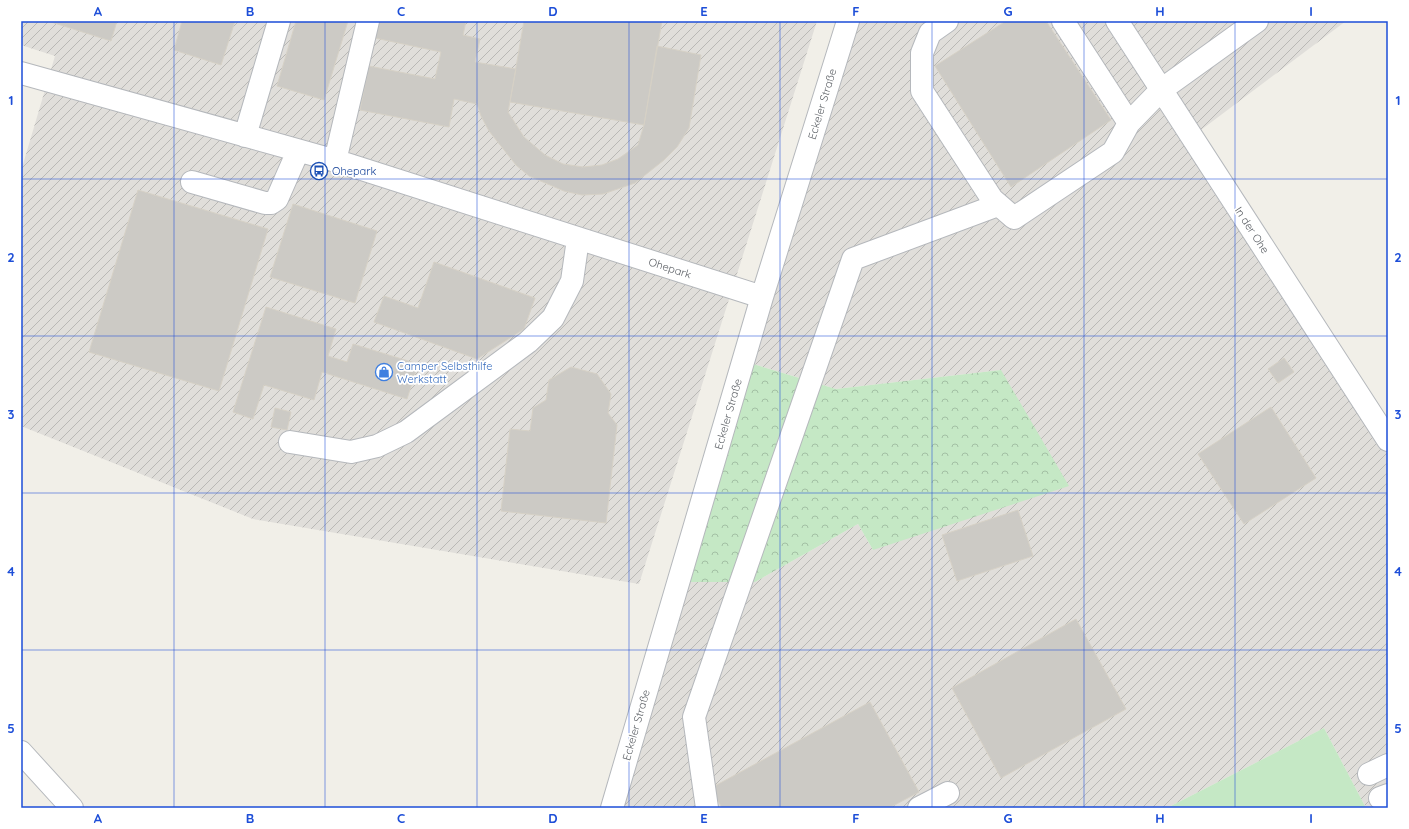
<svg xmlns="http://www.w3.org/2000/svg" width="1409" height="829" viewBox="0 0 1409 829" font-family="Quicksand,sans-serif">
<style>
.industrial{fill:url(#industrial-furrows)}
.grass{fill:#c5e8c5}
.forest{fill:url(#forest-crowns)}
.building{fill:#cccac5;stroke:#d6d1c6}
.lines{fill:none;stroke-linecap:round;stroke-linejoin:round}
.minor-casing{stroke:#b5b8bc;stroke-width:24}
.minor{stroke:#fff;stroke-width:22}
.grid{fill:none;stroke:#1d4ed8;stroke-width:1;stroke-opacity:0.55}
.labels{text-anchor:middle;stroke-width:3.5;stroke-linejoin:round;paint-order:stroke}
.street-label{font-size:11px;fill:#5f6368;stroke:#fff}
.transit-label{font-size:11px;fill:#164399;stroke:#fff;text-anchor:start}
.shop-label{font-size:11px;fill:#366cbe;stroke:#fff;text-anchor:start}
.neatline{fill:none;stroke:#1d4ed8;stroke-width:1.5}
.grid-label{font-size:13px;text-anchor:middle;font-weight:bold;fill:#1d4ed8}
</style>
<defs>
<pattern id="industrial-furrows" width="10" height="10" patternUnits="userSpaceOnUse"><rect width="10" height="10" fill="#e0deda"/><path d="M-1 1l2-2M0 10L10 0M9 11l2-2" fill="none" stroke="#b9b8b5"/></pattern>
<pattern id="forest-crowns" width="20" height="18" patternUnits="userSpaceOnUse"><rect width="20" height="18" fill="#c5e8c5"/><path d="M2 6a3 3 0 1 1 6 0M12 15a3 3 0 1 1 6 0" fill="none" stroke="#a3c0a4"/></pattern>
</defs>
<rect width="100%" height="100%" fill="#f1efe8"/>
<!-- industrial -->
<path class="industrial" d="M 21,21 L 817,21 L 639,584 L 253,519 L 21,426 L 21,171 L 55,56 L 21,45 Z
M 859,21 L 1107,21 L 1388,448 L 1388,808 L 1366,808 L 1324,728 L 1167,808 L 612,808 L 678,582 L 755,582 L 858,524 L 873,550 L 1001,370 L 836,389 L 743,361 L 762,297 Z
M 1121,21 L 1346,21 L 1193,136 Z"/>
<!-- grass -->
<path class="grass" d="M 1324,728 L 1366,808 L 1167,808 Z"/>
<!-- forest -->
<path class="forest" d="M 743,361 L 836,389 L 1001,370 L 1069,486 L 873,550 L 858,524 L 755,582 L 678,582 Z"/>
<!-- building -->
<path class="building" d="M 48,21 L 117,21 L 111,41 Z
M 182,21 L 235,21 L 221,65 L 174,50 Z
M 296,21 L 348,21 L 324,100 L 277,86 Z
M 379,21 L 466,21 L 463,35 L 480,39 L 475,62 L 516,69 L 508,112 L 524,137 L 545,155 L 563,164 L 583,167 L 602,165 L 618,159 L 638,145 L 644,125 L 657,46 L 701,55 L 689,128 L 677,147 L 664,160 L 635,183 L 603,194 L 582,195 L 564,191 L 529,176 L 516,165 L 489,131 L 481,116 L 477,104 L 454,99 L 449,127 L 360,110 L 369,66 L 435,79 L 441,52 L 375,38 Z
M 524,21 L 662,21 L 644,125 L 510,102 Z
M 1006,21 L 1046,21 L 1111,120 L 1011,187 L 935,66 Z
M 138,190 L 268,229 L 219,391 L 89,352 Z
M 293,204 L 377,231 L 355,303 L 270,277 Z
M 434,262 L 535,298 L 524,329 L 477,359 L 374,322 L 384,296 L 418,308 Z
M 266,307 L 336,329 L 328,356 L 347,362 L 353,344 L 418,364 L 407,399 L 322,372 L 314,400 L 264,385 L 253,419 L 233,412 Z
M 1284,358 L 1294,372 L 1278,383 L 1268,369 Z
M 571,367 L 597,374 L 611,394 L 608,413 L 617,425 L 606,523 L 501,511 L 510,429 L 530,431 L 533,408 L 546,400 L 549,380 Z
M 1271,407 L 1316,478 L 1244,524 L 1198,454 Z
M 275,408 L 291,412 L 287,430 L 271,427 Z
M 1018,510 L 1033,556 L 957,581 L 942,535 Z
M 1076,619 L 1126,709 L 1001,778 L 952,688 Z
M 870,702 L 919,792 L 889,808 L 722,808 L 711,788 Z"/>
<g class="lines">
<!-- minor casing -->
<g class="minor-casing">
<path id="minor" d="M 947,21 L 930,33 L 922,53 L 922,91 L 992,199 L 1014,218 L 1113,152 L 1129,123 L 1161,90 L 1257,21
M 1063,21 L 1129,123
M 1117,21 L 1388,440
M 21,73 L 340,162 L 762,297
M 245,136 L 279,21
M 335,161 L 368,21
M 192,182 L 265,203 L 271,203 L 277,199 L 298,151
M 290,442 L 351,452 L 377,446 L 406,432 L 528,342 L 553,318 L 572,281 L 578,239
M 21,752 L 72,808
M 1369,774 L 1388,765
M 1380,798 L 1388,795
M 612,808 L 762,297 L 848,21
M 707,808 L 694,717 L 853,259 L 998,205
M 919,808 L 948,793"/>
</g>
<!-- minor -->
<use href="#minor" class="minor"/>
</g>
<!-- grid -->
<path class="grid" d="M 174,21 L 174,808M 325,21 L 325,808M 477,21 L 477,808M 629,21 L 629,808M 780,21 L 780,808M 932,21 L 932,808M 1084,21 L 1084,808M 1235,21 L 1235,808M 21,179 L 1388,179M 21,336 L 1388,336M 21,493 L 1388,493M 21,650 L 1388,650"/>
<!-- icons -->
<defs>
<g id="bus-ring" transform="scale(0.9)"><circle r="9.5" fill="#fff" stroke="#1a4fb4" stroke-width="1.5"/><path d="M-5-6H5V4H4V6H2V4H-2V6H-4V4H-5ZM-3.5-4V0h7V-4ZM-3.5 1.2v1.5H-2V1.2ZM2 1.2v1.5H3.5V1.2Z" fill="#1a4fb4"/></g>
<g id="shop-ring" transform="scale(0.9)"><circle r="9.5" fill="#fff" stroke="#3f7fe0" stroke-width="1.5"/><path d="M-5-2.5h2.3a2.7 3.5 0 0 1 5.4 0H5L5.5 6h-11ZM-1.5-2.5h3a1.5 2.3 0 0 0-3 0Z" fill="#3f7fe0"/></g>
</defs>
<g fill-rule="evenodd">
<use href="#bus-ring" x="319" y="171"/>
<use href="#shop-ring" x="384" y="372"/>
</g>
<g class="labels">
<!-- street labels -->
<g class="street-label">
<text transform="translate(822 104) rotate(-73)" y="4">Eckeler Straße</text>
<text transform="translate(1252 230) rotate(57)" y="4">In der Ohe</text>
<text transform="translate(670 268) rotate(18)" y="4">Ohepark</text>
<text transform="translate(728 414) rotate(-74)" y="4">Eckeler Straße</text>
<text transform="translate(636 725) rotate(-74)" y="4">Eckeler Straße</text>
</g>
<!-- transit labels -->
<g class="transit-label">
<text x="332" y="175">Ohepark</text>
</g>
<!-- shop labels -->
<g class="shop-label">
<text x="397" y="370">Camper Selbsthilfe<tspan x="397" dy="13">Werkstatt</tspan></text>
</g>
</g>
<!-- border -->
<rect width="1409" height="829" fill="none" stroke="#ffffff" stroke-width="44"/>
<rect x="22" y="22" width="1365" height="785" class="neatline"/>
<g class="grid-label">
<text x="98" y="16">A</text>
<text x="250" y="16">B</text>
<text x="401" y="16">C</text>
<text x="553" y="16">D</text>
<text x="704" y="16">E</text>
<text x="856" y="16">F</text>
<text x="1008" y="16">G</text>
<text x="1160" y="16">H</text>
<text x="1311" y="16">I</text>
<text x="11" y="105">1</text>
<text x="1398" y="105">1</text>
<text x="11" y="262">2</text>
<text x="1398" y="262">2</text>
<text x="11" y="419">3</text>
<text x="1398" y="419">3</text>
<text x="11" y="576">4</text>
<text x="1398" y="576">4</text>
<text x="11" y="733">5</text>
<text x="1398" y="733">5</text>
<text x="98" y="823">A</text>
<text x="250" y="823">B</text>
<text x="401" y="823">C</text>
<text x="553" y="823">D</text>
<text x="704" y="823">E</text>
<text x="856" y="823">F</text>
<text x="1008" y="823">G</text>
<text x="1160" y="823">H</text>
<text x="1311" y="823">I</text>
</g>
</svg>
